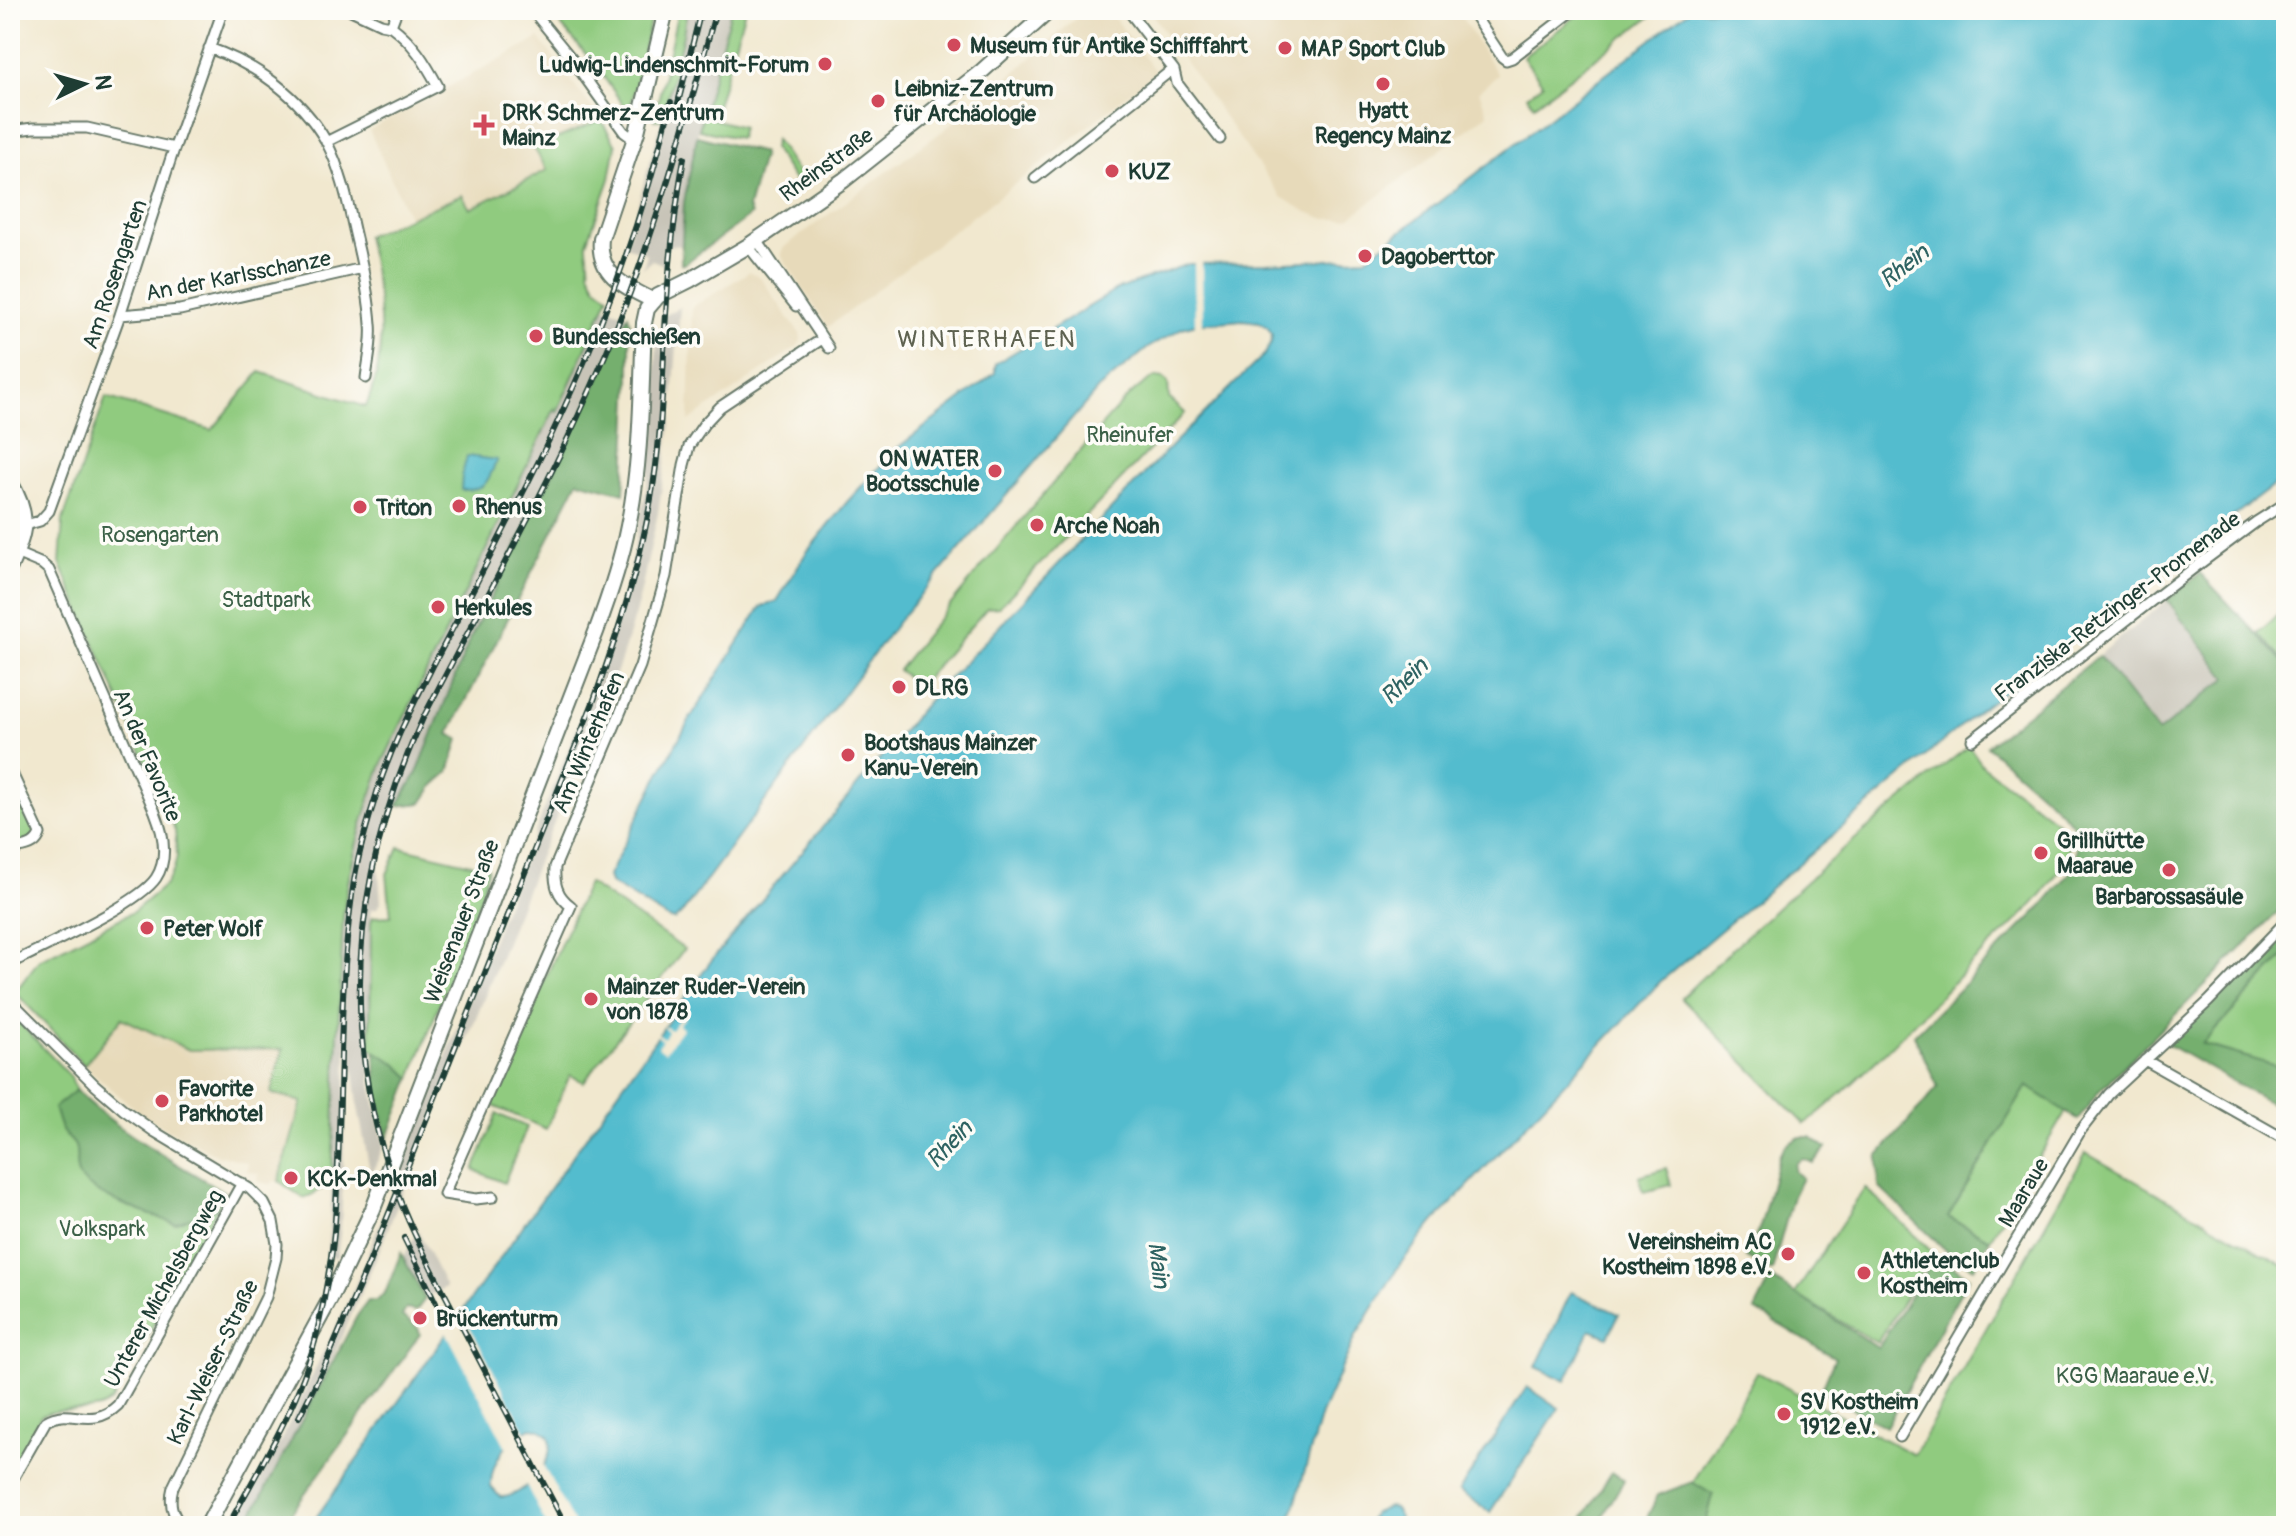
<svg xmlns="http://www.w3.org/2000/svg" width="2296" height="1536" viewBox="0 0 2296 1536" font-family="Pangolin,sans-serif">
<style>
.built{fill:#e7daba}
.industrial{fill:#c8c4b8}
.green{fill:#90cb7f;stroke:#58845a;stroke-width:2}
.forest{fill:#74af6e;stroke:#4a7651;stroke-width:2}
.water{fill:#52bcce;stroke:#387c81;stroke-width:2;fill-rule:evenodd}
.pier{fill:#f1e8cf}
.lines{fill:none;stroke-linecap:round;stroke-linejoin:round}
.street-casing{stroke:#68796a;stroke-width:13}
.secondary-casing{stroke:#68796a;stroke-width:18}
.street{stroke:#fff;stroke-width:9}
.secondary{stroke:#fff;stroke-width:14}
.rail-casing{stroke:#1f3d34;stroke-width:6}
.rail{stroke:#fdfcf7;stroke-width:3;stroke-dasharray:9;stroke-linecap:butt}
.poi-dot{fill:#d1495b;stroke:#fdfcf7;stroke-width:3}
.labels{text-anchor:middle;stroke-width:7;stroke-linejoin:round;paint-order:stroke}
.poi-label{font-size:22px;font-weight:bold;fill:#1f3d34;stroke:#fdfcf7;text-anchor:start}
.street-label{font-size:22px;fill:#1f3d34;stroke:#fdfcf7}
.park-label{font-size:22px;fill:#3b6047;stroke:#fdfcf7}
.water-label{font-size:24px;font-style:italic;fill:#2e6362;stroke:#fdfcf7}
.neighbourhood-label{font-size:24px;letter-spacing:2px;fill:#5e6250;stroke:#fdfcf7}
</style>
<rect width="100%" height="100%" fill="#fdfcf7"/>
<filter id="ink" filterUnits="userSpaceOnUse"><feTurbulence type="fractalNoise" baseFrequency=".0125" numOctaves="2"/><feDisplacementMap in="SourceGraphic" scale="16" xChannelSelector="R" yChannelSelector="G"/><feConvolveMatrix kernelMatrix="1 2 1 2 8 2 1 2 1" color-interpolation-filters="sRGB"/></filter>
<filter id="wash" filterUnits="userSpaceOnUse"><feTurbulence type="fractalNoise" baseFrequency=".006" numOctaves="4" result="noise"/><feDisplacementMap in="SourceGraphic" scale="32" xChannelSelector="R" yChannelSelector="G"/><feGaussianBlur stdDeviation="1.8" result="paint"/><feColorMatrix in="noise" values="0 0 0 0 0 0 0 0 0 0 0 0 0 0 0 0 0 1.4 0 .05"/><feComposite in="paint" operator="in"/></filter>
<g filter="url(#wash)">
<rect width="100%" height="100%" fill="#f1e8cf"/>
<!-- built -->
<path class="built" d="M 1085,10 L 1108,10 L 1156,72 L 1037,167 L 828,327 L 781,255 L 783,248 L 944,130 L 1024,64 Z
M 1149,10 L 1457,10 L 1498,75 L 1479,91 L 1488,114 L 1351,217 L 1345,219 L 1325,219 L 1307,212 L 1281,197 Z
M 539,38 L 601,120 L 535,148 L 547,169 L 469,209 L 461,195 L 409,217 L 369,130 Z
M 749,272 L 760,277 L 800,334 L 801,340 L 798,346 L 689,421 L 692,307 Z
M 122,1018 L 189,1050 L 283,1049 L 302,1101 L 279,1181 L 272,1182 L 271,1185 L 257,1181 L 259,1174 L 247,1171 L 248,1163 L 223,1155 L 219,1156 L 143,1116 L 84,1065 Z"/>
<!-- industrial -->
<path class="industrial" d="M 687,10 L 731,10 L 697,136 L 684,202 L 682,246 L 667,245 L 664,269 L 662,264 L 652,260 L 643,268 L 647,254 L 626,246 L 660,126 L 683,35 Z
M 605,307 L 628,315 L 585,409 L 470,639 L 416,775 L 407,792 L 390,817 L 378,860 L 381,903 L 377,908 L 371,909 L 370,916 L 373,917 L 371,922 L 371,1084 L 384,1145 L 371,1176 L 359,1113 L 348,1023 L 341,1227 L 337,1257 L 326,1256 L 330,1224 L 343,917 L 346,906 L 344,906 L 347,881 L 364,811 L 384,759 L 555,408 L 558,411 L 574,371 Z
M 680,307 L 671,424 L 658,513 L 639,600 L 621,660 L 605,705 L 540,855 L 477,1016 L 429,1125 L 380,1249 L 317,1394 L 246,1526 L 236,1526 L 284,1434 L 352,1293 L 606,654 L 633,568 L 630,567 L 648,480 L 654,424 L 657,334 L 661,329 L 663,316 Z
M 2166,601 L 2226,678 L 2159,731 L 2099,655 Z
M 418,1230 L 446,1287 L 427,1297 L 403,1258 Z"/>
<!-- green -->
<path class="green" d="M 548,10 L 653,10 L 629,113 L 596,66 Z
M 678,10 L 687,10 L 683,35 L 662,120 L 654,120 Z
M 731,10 L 745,10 L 713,119 L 742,127 L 739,138 L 699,130 Z
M 1584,10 L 1659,10 L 1534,105 L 1527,96 L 1543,84 L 1523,57 Z
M 601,120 L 616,145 L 610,179 L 587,243 C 586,252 591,262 589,271 L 596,286 L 609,296 L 557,412 L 555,408 L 384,759 C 364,811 349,861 343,917 L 332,1173 C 326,1188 318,1193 303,1198 L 279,1181 L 302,1102 L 271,1093 L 283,1049 L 189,1050 L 122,1018 L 84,1065 L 15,992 L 39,960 L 133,912 L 166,884 L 174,869 L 177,856 L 175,830 L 60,563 L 63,520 L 106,397 L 212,430 L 260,372 L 366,407 C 370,395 375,383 377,371 C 386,326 376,279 366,236 L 462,195 L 470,209 L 547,170 L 534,148 Z
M 775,139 L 804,182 L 798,186 L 773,148 Z
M 1156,377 L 1163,378 L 1168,382 L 1169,398 L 1185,413 L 999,607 L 987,608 L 918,687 L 898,670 C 956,596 1017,525 1078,454 C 1095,434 1133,385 1156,377 Z
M 2279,614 L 2286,622 L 2286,663 L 2258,633 Z
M 1969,746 L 1983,766 L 2056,821 C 2067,833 2073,843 2065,859 C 2045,900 2004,932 1972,963 C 1918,1018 1866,1076 1805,1124 L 1681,998 C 1772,909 1868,825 1969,746 Z
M 12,784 L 35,832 C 32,840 23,844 16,842 L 10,837 L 10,787 Z
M 399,847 L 488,868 L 482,894 L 411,1078 L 395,1063 L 370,1048 L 371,922 L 373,917 L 391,916 L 387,874 Z
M 588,883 L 684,949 L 584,1082 L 570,1075 L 546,1129 L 491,1105 L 516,1050 L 514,1049 Z
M 2286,954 L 2286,1069 L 2202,1044 Z
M 10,1013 L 71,1077 C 78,1112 193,1174 226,1193 L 112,1400 C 95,1418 64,1404 41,1416 L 10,1469 Z
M 2027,1086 L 2066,1111 L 1990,1239 L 1947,1217 Z
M 497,1114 L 527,1127 L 504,1183 L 474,1170 Z
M 2086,1153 L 2286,1267 L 2286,1526 L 1668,1526 L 1757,1372 L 1914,1455 Z
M 1666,1168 L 1671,1185 L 1644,1192 L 1639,1176 Z
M 1865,1188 L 1933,1253 L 1877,1343 L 1795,1294 Z"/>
<!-- forest -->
<path class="forest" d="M 697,136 L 763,153 L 748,208 L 751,215 L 684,264 L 681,264 L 684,202 Z
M 628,315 L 630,322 L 630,379 L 624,493 L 578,481 L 449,734 L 459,739 L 449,772 L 434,785 L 422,803 L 397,806 L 416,775 L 470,639 L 585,409 Z
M 2200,573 L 2286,665 L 2286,904 L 2100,1090 L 2078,1120 L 2027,1086 L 1948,1217 L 1990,1239 L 1974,1268 L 1951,1255 L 1879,1187 L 1878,1156 L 1938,1087 L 1914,1035 L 2041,907 L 2074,868 L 2079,831 L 2054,805 L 1987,746 L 2099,656 L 2158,732 L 2227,678 L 2167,600 Z
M 2281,934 L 2286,938 L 2286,954 L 2202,1044 L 2286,1069 L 2286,1112 L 2167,1044 Z
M 375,1051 L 395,1063 L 411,1078 L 387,1139 L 377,1090 Z
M 76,1090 C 119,1133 174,1162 226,1193 L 218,1207 L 175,1224 C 151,1214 94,1198 79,1176 C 73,1167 79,1156 75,1146 C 72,1140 66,1137 63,1132 C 58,1125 57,1115 54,1108 Z
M 1800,1137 L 1811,1137 L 1826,1148 L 1813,1163 L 1803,1159 L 1796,1163 L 1795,1171 L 1802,1178 L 1793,1196 L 1772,1271 L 1746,1258 L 1761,1224 L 1779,1156 L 1785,1146 Z
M 401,1253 L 425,1299 L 416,1311 L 406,1309 L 402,1316 L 418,1328 L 420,1334 L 282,1526 L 246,1526 L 357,1316 L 368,1301 L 377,1301 L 386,1291 Z
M 1936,1255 L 1969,1277 L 1886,1427 L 1821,1391 L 1835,1358 L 1755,1310 L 1771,1278 L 1878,1348 Z
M 1612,1472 L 1624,1480 L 1597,1526 L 1578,1526 Z
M 1692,1482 L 1713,1495 L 1705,1526 L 1643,1526 L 1658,1495 Z"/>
<!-- water -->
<path class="water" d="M 1690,10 L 2286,10 L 2286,476 L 1981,709 L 1660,982 L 1434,1222 L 1400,1264 L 1356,1336 L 1321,1414 L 1289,1526 L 310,1526 L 711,961 L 927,702 L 1174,443 L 1265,354 L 1271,343 L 1272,335 L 1268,328 L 1259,322 L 1243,320 L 1196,324 L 1182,328 L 1148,348 L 1098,389 L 899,620 L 682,913 L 674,920 L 669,919 L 610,883 L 608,876 L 661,771 L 691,717 L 761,607 L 777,601 L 806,553 L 847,502 L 895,450 L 995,373 L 995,364 L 1118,289 L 1188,264 L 1266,263 L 1366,258 ZM 531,1428 L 539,1429 L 549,1436 C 558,1458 524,1499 500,1497 L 491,1487 C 490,1462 509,1437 531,1428 Z
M 467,456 L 497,460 C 487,481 488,491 461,490 L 462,475 Z
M 1571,1292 L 1619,1314 L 1608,1337 L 1590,1330 L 1566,1381 L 1536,1367 Z
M 1527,1387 L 1559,1408 L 1490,1512 L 1459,1491 Z
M 1388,1507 L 1394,1508 C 1399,1514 1401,1518 1396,1526 L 1365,1526 L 1374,1513 Z"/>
<!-- pier -->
<path class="pier" d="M 1194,262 L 1202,262 L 1203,326 L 1195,326 Z
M 682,1015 L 685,1017 L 678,1025 L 682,1029 L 665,1052 L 658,1047 L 662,1040 L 655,1034 L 656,1032 L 664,1038 L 668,1032 L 662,1025 L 671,1030 Z
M 460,1308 L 527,1434 L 508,1451 L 445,1330 Z
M 541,1461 L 575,1526 L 547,1526 L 525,1483 Z"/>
</g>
<g filter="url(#ink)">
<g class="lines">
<!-- street casing -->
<g class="street-casing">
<path id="street" d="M 351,10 L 381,24 L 391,26
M 532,10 L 571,58 L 624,132 L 635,140
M 1128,10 L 1174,70 L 1177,83 L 1220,139
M 1471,10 L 1502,57 L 1506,60 L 1512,58 L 1574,10
M 209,48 C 257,65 300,96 326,141 C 341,169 348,203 355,234 C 362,263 369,294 371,324 C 373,341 368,361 366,378
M 10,131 L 33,128 L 87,128 L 174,148
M 326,142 L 438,86 C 425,62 413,42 391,26 L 397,10
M 1035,178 L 1173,69
M 757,240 L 829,348
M 748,246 L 796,306
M 120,315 L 180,310 L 363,268
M 15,528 L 40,521 L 49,511 L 120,315 L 171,158 L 223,10
M 1972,740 L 2194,568 L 2256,522 L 2286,503
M 10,769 L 40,834 C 37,844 29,847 19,848 L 10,842
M 10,964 C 42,947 138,905 156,878 C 169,858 163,832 155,812 L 49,570 L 42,564 L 16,553
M 10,1000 L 95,1085 L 124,1110 L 155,1132 L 250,1189 L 264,1203 L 273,1221 L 277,1244 L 276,1258 L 266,1297 L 173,1487 C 169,1502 171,1514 182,1526
M 2145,1060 L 2286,1140
M 493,1197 L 476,1199 L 444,1194 L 571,906 C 557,896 554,884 555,867 L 640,666 L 666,576 L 684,465 L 689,446 L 704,424 L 720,407 L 822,339
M 1900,1437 L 2081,1130 L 2109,1094 L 2209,1001 L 2286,921
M 10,1484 L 46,1421 C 71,1406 91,1431 118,1405 L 242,1183"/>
</g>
<!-- secondary casing -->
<g class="secondary-casing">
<path id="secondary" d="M 654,301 C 626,287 597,275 601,239 L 637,132 L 666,10
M 10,482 C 31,517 25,532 10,567
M 207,1526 L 330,1299 L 373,1209 L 596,632 C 609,597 621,562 628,526 C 642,459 641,391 644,323 L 647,309 L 658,296 L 690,280 L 748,246 L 844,180 L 982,71 L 1050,10"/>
</g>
<!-- street -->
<use href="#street" class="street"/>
<!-- secondary -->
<use href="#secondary" class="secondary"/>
<!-- rail casing -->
<g class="rail-casing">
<path id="rail" d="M 675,115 L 701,10
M 404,1238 L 436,1303
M 299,1417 L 325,1365 L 369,1263 L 594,700 C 624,616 649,537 658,448 C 663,403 663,359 666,314 C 669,262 675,210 684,158
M 228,1526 C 260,1466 298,1407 315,1341 C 324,1302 332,1261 335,1221 C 343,1113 337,1003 352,895 C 356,862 365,830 375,799 C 389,750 413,705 436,660 C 462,611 488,561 513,512 C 583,377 636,249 671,102
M 566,1526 C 530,1458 495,1390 459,1321 C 434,1273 407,1225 390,1173 C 338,1018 356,865 423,718 C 492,584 569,452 623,311 C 661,213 689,111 716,10"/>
</g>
<!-- rail -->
<use href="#rail" class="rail"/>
</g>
</g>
<!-- markers -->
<g class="poi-dot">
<circle cx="954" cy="45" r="8"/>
<circle cx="1285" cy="48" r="8"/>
<circle cx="825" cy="64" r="8"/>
<circle cx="1383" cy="84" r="8"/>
<circle cx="878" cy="101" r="8"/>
<path d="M480 113h8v8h8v8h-8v8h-8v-8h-8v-8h8z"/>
<circle cx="1112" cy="171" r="8"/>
<circle cx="1365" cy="256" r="8"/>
<circle cx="536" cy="336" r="8"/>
<circle cx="995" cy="471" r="8"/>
<circle cx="459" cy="506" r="8"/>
<circle cx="360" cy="507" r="8"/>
<circle cx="1037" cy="525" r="8"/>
<circle cx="438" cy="607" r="8"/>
<circle cx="899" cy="687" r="8"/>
<circle cx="848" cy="755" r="8"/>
<circle cx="2041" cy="853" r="8"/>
<circle cx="2169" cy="870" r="8"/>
<circle cx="147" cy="928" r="8"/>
<circle cx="591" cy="999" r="8"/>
<circle cx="162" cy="1101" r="8"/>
<circle cx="291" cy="1178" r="8"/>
<circle cx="1788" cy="1254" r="8"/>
<circle cx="1864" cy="1273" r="8"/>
<circle cx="420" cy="1318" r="8"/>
<circle cx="1784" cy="1414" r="8"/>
</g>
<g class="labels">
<!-- poi labels -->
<g class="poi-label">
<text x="970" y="53">Museum für Antike Schifffahrt</text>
<text x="1301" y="56">MAP Sport Club</text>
<text x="809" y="72" text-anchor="end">Ludwig-Lindenschmit-Forum</text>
<text x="894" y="96">Leibniz-Zentrum<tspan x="894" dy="25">für Archäologie</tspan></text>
<text x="1383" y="118" text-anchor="middle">Hyatt<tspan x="1383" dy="25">Regency Mainz</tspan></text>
<text x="502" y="120">DRK Schmerz-Zentrum<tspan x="502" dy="25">Mainz</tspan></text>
<text x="1128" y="179">KUZ</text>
<text x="1381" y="264">Dagoberttor</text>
<text x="552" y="344">Bundesschießen</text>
<text x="979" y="466" text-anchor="end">ON WATER<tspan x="979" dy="25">Bootsschule</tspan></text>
<text x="475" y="514">Rhenus</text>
<text x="376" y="515">Triton</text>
<text x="1053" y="533">Arche Noah</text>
<text x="454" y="615">Herkules</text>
<text x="915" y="695">DLRG</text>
<text x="864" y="750">Bootshaus Mainzer<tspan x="864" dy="25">Kanu-Verein</tspan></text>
<text x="2057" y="848">Grillhütte<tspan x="2057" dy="25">Maaraue</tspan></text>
<text x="2169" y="904" text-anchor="middle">Barbarossasäule</text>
<text x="163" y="936">Peter Wolf</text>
<text x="607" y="994">Mainzer Ruder-Verein<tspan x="607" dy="25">von 1878</tspan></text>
<text x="178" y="1096">Favorite<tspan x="178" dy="25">Parkhotel</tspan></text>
<text x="307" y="1186">KCK-Denkmal</text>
<text x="1772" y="1249" text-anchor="end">Vereinsheim AC<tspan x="1772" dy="25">Kostheim 1898 e.V.</tspan></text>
<text x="1880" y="1268">Athletenclub<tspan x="1880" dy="25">Kostheim</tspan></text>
<text x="436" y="1326">Brückenturm</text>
<text x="1800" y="1409">SV Kostheim<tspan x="1800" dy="25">1912 e.V.</tspan></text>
</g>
<!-- street labels -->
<g class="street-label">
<text transform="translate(826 164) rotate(-36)" y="8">Rheinstraße</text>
<text transform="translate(114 274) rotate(-71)" y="8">Am Rosengarten</text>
<text transform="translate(238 275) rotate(-11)" y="8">An der Karlsschanze</text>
<text transform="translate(2117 606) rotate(-37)" y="8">Franziska-Retzinger-Promenade</text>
<text transform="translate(588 742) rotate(-67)" y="8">Am Winterhafen</text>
<text transform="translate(148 755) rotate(67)" y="8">An der Favorite</text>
<text transform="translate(461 921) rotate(-69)" y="8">Weisenauer Straße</text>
<text transform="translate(2023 1192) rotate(-59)" y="8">Maaraue</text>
<text transform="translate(163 1288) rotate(-61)" y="8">Unterer Michelsbergweg</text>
<text transform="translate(212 1362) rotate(-64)" y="8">Karl-Weiser-Straße</text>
</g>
<!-- park labels -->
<g class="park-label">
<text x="1130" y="442">Rheinufer</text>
<text x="160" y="542">Rosengarten</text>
<text x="266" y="607">Stadtpark</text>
<text x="102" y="1236">Volkspark</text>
<text x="2135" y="1383">KGG Maaraue e.V.</text>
</g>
<!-- water labels -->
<g class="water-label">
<text transform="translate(1904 266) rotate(-38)" y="8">Rhein</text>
<text transform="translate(1404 681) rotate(-44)" y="8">Rhein</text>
<text transform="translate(949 1144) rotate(-47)" y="8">Rhein</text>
<text transform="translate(1159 1265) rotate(83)" y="8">Main</text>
</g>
<!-- neighbourhood labels -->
<g class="neighbourhood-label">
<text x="987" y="347">WINTERHAFEN</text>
</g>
</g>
<!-- margin -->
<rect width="2296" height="1536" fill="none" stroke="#fdfcf7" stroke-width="40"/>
<!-- north arrow -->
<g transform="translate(84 84) rotate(85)" stroke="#fdfcf7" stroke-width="6" paint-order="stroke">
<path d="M0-6L14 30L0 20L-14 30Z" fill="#1f3d34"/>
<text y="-12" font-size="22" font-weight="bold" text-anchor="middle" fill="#1f3d34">N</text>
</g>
</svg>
